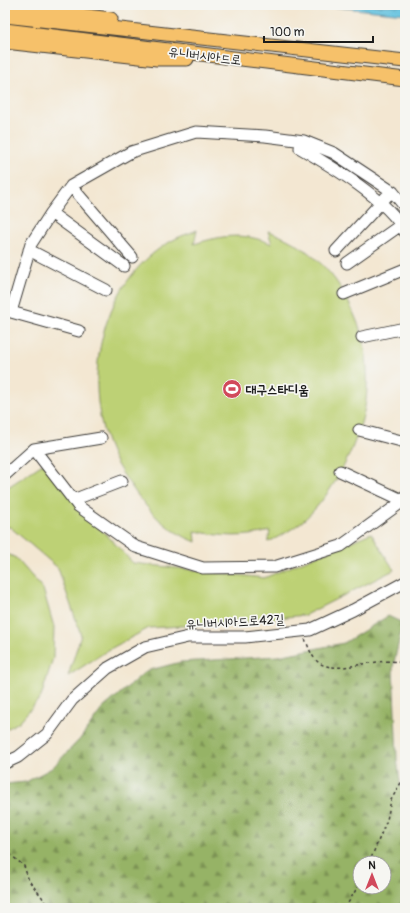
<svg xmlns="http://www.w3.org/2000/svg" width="410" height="913" viewBox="0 0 410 913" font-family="Pangolin,'Poor Story',sans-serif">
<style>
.forest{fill:url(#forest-firs);stroke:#596841;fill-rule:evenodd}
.park{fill:#bdd174;stroke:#6c7648}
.water{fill:url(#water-waves);stroke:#3e6e7e}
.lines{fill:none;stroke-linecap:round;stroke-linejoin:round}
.minor-casing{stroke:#3c3a37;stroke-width:13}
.major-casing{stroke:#3c3a37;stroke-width:15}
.path{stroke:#3c3a37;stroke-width:1.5;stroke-dasharray:3 3;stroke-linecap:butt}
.minor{stroke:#fff;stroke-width:11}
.major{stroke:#f6c16b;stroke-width:13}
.labels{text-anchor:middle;stroke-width:3.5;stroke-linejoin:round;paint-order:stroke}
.street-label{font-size:13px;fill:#1c1c1c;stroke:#f6f6f2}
.poi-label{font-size:13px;font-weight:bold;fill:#1c1c1c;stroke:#f6f6f2;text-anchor:start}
</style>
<defs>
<pattern id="forest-firs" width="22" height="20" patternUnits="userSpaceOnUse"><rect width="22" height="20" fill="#96b366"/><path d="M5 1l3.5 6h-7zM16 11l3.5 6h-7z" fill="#7a9153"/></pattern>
<pattern id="water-waves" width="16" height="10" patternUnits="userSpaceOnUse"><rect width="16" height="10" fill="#61c1df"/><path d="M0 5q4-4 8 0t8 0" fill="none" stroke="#54a5bf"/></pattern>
</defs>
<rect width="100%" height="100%" fill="#f6f6f2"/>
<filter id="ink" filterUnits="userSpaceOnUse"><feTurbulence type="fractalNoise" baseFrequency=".025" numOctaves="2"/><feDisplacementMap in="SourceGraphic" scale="8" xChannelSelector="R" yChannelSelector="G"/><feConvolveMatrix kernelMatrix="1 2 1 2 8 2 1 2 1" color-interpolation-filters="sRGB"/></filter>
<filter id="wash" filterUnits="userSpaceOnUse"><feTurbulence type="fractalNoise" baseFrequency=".012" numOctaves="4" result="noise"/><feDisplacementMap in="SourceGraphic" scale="16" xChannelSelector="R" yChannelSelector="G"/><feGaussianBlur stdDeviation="0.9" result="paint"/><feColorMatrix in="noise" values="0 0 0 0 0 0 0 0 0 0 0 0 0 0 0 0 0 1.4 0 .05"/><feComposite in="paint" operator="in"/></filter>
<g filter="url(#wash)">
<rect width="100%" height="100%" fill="#f3e7d2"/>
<!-- forest -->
<path class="forest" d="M 388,616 L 403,623 L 393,667 L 397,759 L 401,788 L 405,789 L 405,908 L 5,908 L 5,784 L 26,782 L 52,768 L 80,739 L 102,709 L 146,671 L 181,662 L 278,656 L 344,643 ZM 360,863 L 384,863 L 384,887 L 360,887 Z"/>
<!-- park -->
<path class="park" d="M 197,230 L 194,244 C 223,235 244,232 272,244 L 268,231 C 303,243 332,268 348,301 C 355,316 363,333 365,349 C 368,368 368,389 365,407 C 357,446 334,493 304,520 C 293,529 281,536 268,542 L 270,531 C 245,538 221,537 195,531 L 196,542 C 167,530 155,518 136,493 C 127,480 117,467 111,452 C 79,379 102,275 177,238 C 183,235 191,233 197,230 Z
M 44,463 L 76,502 L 133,563 L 264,578 L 371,533 L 394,570 L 305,615 L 231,623 L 149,628 L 110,649 L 68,676 L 81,635 L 58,568 L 10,527 L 5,528 L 5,489 Z
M 5,553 L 16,558 L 43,589 L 54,627 L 53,658 L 41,697 L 19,722 L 5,730 Z"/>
<!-- water -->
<path class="water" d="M 314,5 L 405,5 L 405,14 Z"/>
</g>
<g filter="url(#ink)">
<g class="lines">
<!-- minor casing -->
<g class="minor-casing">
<path id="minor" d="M 304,141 L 300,148 C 331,166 389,200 405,232
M 71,186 L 132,257
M 51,213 L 124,266
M 29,250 L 106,290
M 336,251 L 387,196 L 393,192
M 347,263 L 405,222
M 344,294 L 405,269
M 79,331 L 11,312 L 31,244 L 51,213 L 71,186 L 131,152 L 196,132 L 265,136 L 304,141 L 334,153 L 393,192 L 405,207
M 362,337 L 405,328
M 359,430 L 405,442
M 34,449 L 78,506 L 136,547 L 203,568 L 274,567 L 341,546 L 399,504 L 405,496
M 340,471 L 402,500
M 5,475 L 34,449 L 101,438
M 73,500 L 122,481
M 5,763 L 18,757 L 47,734 L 72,700 L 108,668 L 145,647 L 188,637 L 245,637 L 310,630 L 353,610 L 405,582"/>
</g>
<!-- major casing -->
<g class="major-casing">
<path id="major" d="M 5,6 L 111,19
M 5,16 L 405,61
M 5,30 L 405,79
M 5,42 L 157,59 L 187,59"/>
</g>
<!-- path -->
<path class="path" d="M 305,639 C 308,645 310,653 315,659 C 332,680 379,653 405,664
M 5,850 L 24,866 L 29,881 L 42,897 L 48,908
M 369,863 L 387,820 L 391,800 L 405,776
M 345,908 L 360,883
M 373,908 L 382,905 L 386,908"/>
<!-- minor -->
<use href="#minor" class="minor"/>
<!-- major -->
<use href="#major" class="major"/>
</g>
</g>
<!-- icons -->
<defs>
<g id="stadium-disc" transform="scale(1)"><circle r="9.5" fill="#d1495b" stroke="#f6f6f2"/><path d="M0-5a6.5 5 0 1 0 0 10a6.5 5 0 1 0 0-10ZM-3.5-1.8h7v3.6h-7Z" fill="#fff"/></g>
</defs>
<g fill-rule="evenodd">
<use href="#stadium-disc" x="232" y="389"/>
</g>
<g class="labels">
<!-- street labels -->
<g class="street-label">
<text transform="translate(205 55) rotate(7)" y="5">유니버시아드로</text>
<text transform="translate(235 621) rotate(-3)" y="5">유니버시아드로42길</text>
</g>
<!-- poi labels -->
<g class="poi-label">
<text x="246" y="394">대구스타디움</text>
</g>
</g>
<!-- margin -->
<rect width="410" height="913" fill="none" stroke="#f6f6f2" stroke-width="20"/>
<!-- north arrow -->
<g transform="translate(372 875)"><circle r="19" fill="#f6f6f2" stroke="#9f9f9c"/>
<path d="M0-3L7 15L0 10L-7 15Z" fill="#d1495b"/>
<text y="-6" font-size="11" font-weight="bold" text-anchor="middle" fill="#1c1c1c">N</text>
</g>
<!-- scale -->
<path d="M264 36v6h109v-6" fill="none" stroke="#1c1c1c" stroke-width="2"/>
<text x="270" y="36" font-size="12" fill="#1c1c1c" stroke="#f6f6f2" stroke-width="3" paint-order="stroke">100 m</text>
</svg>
